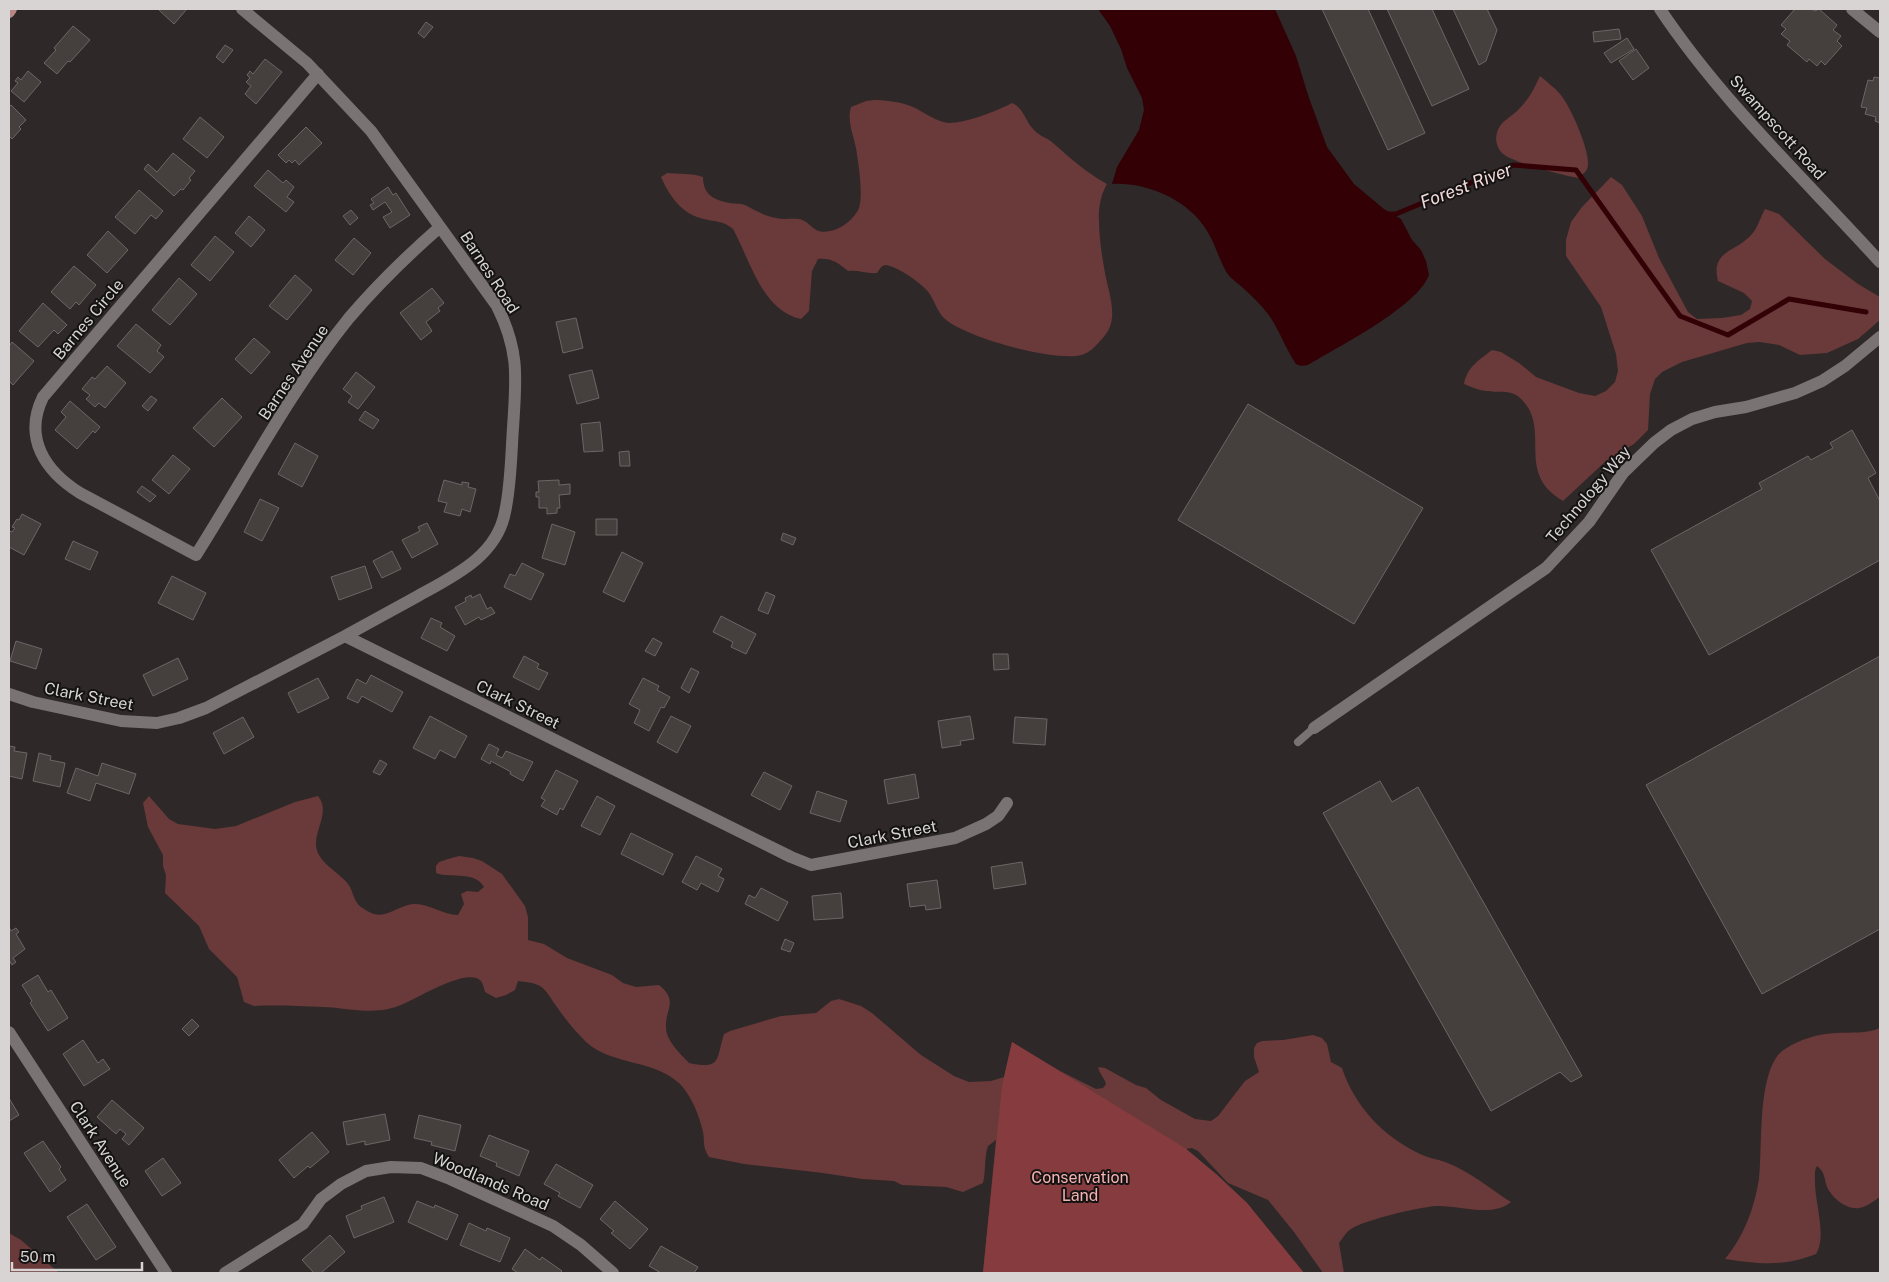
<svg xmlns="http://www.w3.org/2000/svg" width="1889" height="1282" viewBox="0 0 1889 1282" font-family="'Public Sans',sans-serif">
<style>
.green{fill:#6a3939}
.forest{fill:#863c3e}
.water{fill:#320005}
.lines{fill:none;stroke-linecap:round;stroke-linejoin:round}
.stream{stroke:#320005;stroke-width:5}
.building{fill:#453f3e;stroke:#6d6666}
.service{stroke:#7a7373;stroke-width:8}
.minor{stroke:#7a7373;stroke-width:12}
.tertiary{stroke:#7a7373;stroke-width:12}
.primary{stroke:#b88685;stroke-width:12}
.labels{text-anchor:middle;stroke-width:4;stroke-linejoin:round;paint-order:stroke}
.street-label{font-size:16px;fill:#d8d4d4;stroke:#141212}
.park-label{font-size:16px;fill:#f5b2b0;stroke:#141212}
.water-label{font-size:18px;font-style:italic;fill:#f3dbda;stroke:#141212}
</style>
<rect width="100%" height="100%" fill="#2e2828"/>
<!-- green -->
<path class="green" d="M 1540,76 C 1547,82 1554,87 1560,94 C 1570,105 1593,156 1587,169 C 1586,172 1581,175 1579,178 C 1565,176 1512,162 1503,154 C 1495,147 1494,135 1500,126 C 1504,120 1512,116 1517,111 C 1528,101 1534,89 1540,76 Z
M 874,100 C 887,100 901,102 913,107 C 924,112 936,122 949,123 C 966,123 997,111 1012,103 C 1024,108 1025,121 1034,130 C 1039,136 1048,138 1053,143 C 1070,158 1087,173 1107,184 C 1101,194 1098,209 1099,220 C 1099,238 1102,256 1105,273 C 1108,290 1117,312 1109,329 C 1107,333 1103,338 1100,341 C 1095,347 1090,352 1082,355 C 1054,362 967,338 945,319 C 937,312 935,301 929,293 C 924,285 896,265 885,265 C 881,266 879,270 877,273 C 867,274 859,270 848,271 C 838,263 832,258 818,259 L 812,271 L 809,311 L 801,319 C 762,311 750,260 733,229 C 724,221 716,222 704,219 C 683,215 669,196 661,177 L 667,173 C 679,174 692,173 703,177 C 703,194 713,200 730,203 C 734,204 740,203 745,205 C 755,210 764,216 776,218 C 784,220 792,218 799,219 C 812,222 813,235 830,231 C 841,229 851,221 857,212 C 865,201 858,162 856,148 C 853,134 847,121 851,107 L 866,101 Z
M 1611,177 L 1622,185 L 1642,216 L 1659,258 L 1688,312 L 1697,319 L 1722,318 L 1741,315 L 1750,309 L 1752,301 L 1744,293 L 1718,281 C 1710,250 1737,252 1752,234 C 1757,229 1761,216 1765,209 L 1779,214 L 1825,259 L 1858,284 L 1880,297 L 1880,320 L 1858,339 L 1827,353 L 1800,355 L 1779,345 L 1760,342 L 1747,343 L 1682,362 L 1662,372 L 1655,379 L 1650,394 L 1648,430 L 1634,444 L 1606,461 L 1563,501 C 1513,472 1554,428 1519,397 C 1509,389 1498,393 1486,391 C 1478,390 1471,387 1464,384 C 1467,367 1479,360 1492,350 L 1501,352 L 1519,363 L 1536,377 L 1579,393 L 1595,396 L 1606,391 L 1615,382 L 1618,371 L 1616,354 L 1601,307 L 1566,256 L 1566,240 L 1571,222 L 1582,207 Z
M 149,796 L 169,819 L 178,824 L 215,829 L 236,826 L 295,802 L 318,796 C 330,810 316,828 316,843 C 315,863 341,872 350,887 C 353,893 355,903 361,907 C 364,909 370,913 374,914 C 388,918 401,904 414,904 C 428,903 443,915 458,915 L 464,904 L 461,894 L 467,891 L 478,892 L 484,887 C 474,870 452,879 436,873 L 436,866 L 439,862 L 448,859 L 459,856 L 473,858 L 482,861 L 502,874 L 525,906 L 528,917 L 528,940 L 544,944 L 567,958 L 612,975 L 623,983 L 636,987 L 659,985 C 679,1001 665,1009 666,1027 C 666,1041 680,1053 689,1063 C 722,1070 716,1059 724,1034 L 730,1031 L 781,1016 L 816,1013 L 831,1001 L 839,999 L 861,1006 L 872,1013 L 921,1055 L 954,1076 L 969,1082 L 991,1081 L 1004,1077 L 1012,1042 L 1060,1071 L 1096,1089 L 1103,1088 L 1106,1084 C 1104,1077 1100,1075 1098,1067 L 1105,1068 L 1136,1085 L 1146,1088 L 1161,1100 L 1195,1119 L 1211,1121 L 1218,1116 L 1245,1081 L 1259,1072 L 1254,1057 L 1254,1048 L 1257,1043 L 1262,1041 L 1283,1040 L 1313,1035 L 1322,1038 L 1327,1044 L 1331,1062 L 1342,1068 C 1355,1107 1383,1136 1420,1154 C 1428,1158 1437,1159 1445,1162 C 1470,1171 1490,1189 1511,1202 C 1493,1218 1459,1205 1436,1206 C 1420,1207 1364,1220 1351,1229 C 1346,1232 1343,1238 1339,1243 L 1344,1273 L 1323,1273 L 1294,1232 L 1268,1200 L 1228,1183 L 1198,1151 L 1192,1148 L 1186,1149 L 1216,1174 L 1247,1203 L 1304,1273 L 983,1273 L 996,1140 L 988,1146 C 984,1158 986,1171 983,1183 L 963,1192 L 946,1187 L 902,1185 L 894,1181 L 862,1179 L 823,1173 L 744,1164 L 709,1157 C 702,1146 705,1143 703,1132 C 699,1115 692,1097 680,1084 C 654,1059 613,1066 586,1042 C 576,1032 565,1019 557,1007 C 551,1000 548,991 540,986 C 533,982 525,982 518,981 L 515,990 L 506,995 L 496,998 L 485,992 C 484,988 483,984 481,981 C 466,966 413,1002 396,1007 C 370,1015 348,1008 323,1007 C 300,1006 277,1005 254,1006 L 244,1002 L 237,977 L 209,949 L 199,926 L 165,893 L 166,875 L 163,866 L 163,855 L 148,827 L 143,803 Z
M 1880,1028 L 1880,1197 C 1874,1201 1866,1207 1859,1208 C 1847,1210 1832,1198 1827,1187 C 1824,1178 1825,1172 1817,1166 C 1814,1171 1815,1176 1815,1182 C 1815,1203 1827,1237 1816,1254 C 1783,1267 1760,1264 1725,1259 C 1744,1236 1754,1209 1759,1179 C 1763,1148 1756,1067 1785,1049 C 1800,1039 1818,1034 1836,1033 C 1852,1032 1865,1034 1880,1028 Z
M 9,1233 L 21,1240 L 59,1273 L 9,1273 Z"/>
<!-- forest -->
<path class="forest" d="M 1012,1042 L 1185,1148 L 1216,1174 L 1247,1203 L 1304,1273 L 983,1273 L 1002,1086 Z"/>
<!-- water -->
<path class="water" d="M 1098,9 L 1275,9 L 1296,56 L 1309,98 L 1327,147 L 1354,184 L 1384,209 L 1401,219 L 1412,240 L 1421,250 L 1426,261 L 1429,275 C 1417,307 1338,347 1308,365 L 1301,366 L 1296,364 C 1285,348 1279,329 1268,314 C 1261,305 1252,296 1244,289 C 1238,283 1231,279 1227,273 C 1218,258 1214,239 1203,225 C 1184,198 1144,182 1112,184 L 1117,167 L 1139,130 L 1144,110 L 1142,98 L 1127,68 L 1121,49 L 1110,26 Z"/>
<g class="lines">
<!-- stream -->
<path class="stream" d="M 1388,214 L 1396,214 L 1513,165 L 1576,170 L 1680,316 L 1728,335 L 1789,299 L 1866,312"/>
</g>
<!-- building -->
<path class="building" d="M 160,9 L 187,9 L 174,24 L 159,10 Z
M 1322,9 L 1368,9 L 1425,133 L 1388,150 Z
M 1387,9 L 1432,9 L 1469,89 L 1432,106 Z
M 1453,9 L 1487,9 L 1497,30 L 1486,61 L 1479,65 Z
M 1795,9 L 1811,9 L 1815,11 L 1819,9 L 1837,25 L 1833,30 L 1841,36 L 1837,41 L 1842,46 L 1825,65 L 1821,61 L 1817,66 L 1809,59 L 1807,62 L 1787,45 L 1790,41 L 1781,34 L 1786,29 L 1781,25 Z
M 426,22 L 433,27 L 424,38 L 418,33 Z
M 73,26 L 90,40 L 70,62 L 68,61 L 57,74 L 44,63 L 56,50 L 54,48 Z
M 1619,29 L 1621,39 L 1594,42 L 1593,32 Z
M 1627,38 L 1634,49 L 1611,63 L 1604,53 Z
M 225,45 L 233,50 L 223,63 L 216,57 Z
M 1636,49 L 1649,68 L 1633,80 L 1619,61 Z
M 265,59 L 282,72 L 256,104 L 245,94 L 251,86 L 246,82 L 250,78 L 247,75 L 250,71 L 253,74 Z
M 28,71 L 41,82 L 24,102 L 11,91 L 18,83 L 15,81 L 18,77 L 21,80 Z
M 1874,77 L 1880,78 L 1880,123 L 1875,121 L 1876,117 L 1865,114 L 1867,108 L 1861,107 L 1868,80 L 1873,81 Z
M 11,105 L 26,120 L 19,127 L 21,129 L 12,139 L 9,136 L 9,107 Z
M 200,117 L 224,137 L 207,158 L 183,139 Z
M 306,127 L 322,143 L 299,165 L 295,160 L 292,163 L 289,160 L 286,163 L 278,155 Z
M 173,153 L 195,171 L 189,178 L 191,180 L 183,190 L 181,189 L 174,196 L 144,169 L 148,164 L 157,172 Z
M 268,170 L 283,183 L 286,180 L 294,187 L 287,197 L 294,202 L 286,212 L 254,186 Z
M 388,187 L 393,195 L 396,193 L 410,215 L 390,228 L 383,217 L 392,212 L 385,202 L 373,210 L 370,205 L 374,203 L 371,199 Z
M 139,190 L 163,211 L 156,219 L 151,215 L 135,234 L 115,217 Z
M 351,210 L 358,218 L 350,225 L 343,216 Z
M 249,216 L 265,230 L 251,247 L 235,233 Z
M 108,231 L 128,250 L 107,273 L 87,255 Z
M 215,236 L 234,252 L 210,281 L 191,265 Z
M 354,238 L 371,253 L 353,275 L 335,260 Z
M 74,266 L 96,285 L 79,305 L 76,302 L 70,309 L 51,292 Z
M 295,275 L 312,290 L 287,320 L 269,306 Z
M 179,278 L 197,294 L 170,325 L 152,310 Z
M 432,288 L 444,303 L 438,308 L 440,311 L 426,322 L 432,331 L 421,340 L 400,313 Z
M 43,303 L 67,325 L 58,334 L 54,330 L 38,347 L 19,331 Z
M 576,318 L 583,348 L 563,353 L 556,322 Z
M 136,324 L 161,345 L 157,351 L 164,357 L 150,373 L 117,346 Z
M 254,338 L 270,352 L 251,374 L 235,359 Z
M 12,342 L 34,361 L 13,385 L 9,381 L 9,344 L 10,345 Z
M 107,366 L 126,383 L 105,408 L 99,403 L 95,407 L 86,399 L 90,395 L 82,389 L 92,377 L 95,379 Z
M 592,370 L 599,398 L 577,404 L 569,375 Z
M 356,372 L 375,387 L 358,409 L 348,402 L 352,396 L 343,389 Z
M 151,396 L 157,400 L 148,411 L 142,406 Z
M 222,398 L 242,417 L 214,447 L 193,428 Z
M 70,401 L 100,427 L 95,433 L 93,431 L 77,449 L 55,430 L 66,417 L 61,412 Z
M 1248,404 L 1423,508 L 1354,624 L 1178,520 Z
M 365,411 L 379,420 L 373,429 L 359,420 Z
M 600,422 L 603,451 L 584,452 L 581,424 Z
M 1852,430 L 1876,473 L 1868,478 L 1880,501 L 1880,560 L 1709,655 L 1651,550 L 1762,489 L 1759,483 L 1808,456 L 1811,460 L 1833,448 L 1830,443 Z
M 295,443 L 318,456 L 302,487 L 278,474 Z
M 629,451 L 630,466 L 620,466 L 619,452 Z
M 173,455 L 190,469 L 169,494 L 152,480 Z
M 444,480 L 462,485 L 462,482 L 469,483 L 468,487 L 476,489 L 470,512 L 462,509 L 460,516 L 444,512 L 447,503 L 438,501 Z
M 559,480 L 559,485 L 570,484 L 570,494 L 559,495 L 560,508 L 557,508 L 557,513 L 547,514 L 547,508 L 539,508 L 539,497 L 536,497 L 536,492 L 539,492 L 538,481 Z
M 142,486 L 156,496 L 150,502 L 137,492 Z
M 260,499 L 279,508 L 262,541 L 244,532 Z
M 22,514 L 41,524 L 24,555 L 9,547 L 9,531 L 12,532 L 15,528 L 12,527 L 17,519 L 19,520 Z
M 596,519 L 617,519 L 617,535 L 596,535 Z
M 427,523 L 438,544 L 412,558 L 402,540 L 420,531 L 418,527 Z
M 552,524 L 575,532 L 565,565 L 542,558 Z
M 783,533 L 796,538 L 793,545 L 781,540 Z
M 73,541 L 98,552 L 90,570 L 65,559 Z
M 392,551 L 401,569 L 382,578 L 373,561 Z
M 622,552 L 643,563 L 624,602 L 603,592 Z
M 522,563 L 544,574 L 531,600 L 504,587 L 510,574 L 515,576 Z
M 365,566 L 372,588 L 339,600 L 331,577 Z
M 172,576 L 206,593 L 193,620 L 158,603 Z
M 766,592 L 775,596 L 768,614 L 758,610 Z
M 480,594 L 487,609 L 491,607 L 495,613 L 481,620 L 479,617 L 465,625 L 455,607 L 466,601 L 465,598 L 471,595 L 472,598 Z
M 721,616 L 756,634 L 746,654 L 731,647 L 733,642 L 713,632 Z
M 431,618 L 442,623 L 440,627 L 455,636 L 447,651 L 421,638 Z
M 653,638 L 662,643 L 655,656 L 645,651 Z
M 16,641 L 42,649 L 36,669 L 10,661 Z
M 993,654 L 1008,654 L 1009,669 L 994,670 Z
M 524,656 L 539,664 L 537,668 L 548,673 L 539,690 L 513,677 Z
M 1880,656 L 1880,929 L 1762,994 L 1646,785 Z
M 178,658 L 188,679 L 153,696 L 143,675 Z
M 691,668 L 699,672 L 689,693 L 681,688 Z
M 371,675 L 403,692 L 392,712 L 362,696 L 358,703 L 347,698 L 357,679 L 366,684 Z
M 318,678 L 329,698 L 298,713 L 288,693 Z
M 643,678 L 659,686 L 657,690 L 670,697 L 664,708 L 661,707 L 649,731 L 634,723 L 640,710 L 629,704 Z
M 430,716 L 467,736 L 455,758 L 440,750 L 435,759 L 413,748 Z
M 671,716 L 691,726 L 677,753 L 657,742 Z
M 970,716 L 974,739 L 960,741 L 961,745 L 942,748 L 938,721 Z
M 243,717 L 254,737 L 224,754 L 213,733 Z
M 1015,717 L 1047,719 L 1045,745 L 1013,743 Z
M 489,744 L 499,749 L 496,755 L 502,758 L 506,751 L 533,762 L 523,781 L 510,774 L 511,772 L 491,761 L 490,764 L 481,759 Z
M 9,746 L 15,747 L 14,751 L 27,753 L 22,779 L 9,776 Z
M 39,753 L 51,756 L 50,760 L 65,763 L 60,787 L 33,781 Z
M 380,760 L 387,764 L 380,775 L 373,772 Z
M 102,763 L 136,774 L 129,794 L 96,783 L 90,801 L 67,793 L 76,768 L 98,776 Z
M 556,770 L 578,781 L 563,810 L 560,808 L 557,815 L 541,806 L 545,800 L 541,798 Z
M 764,772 L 792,786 L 780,810 L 751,795 Z
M 915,774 L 919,798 L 888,804 L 884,780 Z
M 1380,781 L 1392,802 L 1418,787 L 1582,1076 L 1571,1082 L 1560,1072 L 1491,1111 L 1323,813 Z
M 817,791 L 847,801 L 840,822 L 810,813 Z
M 597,796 L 615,806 L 600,835 L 581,826 Z
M 631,833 L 673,854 L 663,875 L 621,854 Z
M 696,856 L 722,869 L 718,876 L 724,879 L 718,892 L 701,883 L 697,890 L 682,882 Z
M 1022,862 L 1026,884 L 994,889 L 991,867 Z
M 937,880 L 941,908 L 926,910 L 925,905 L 910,907 L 907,884 Z
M 761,888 L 788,902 L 778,921 L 745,904 L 749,895 L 755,898 Z
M 841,893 L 843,918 L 814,920 L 812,896 Z
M 9,927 L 11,931 L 16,928 L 19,932 L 16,934 L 25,949 L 13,958 L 16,962 L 12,965 L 9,960 Z
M 785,939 L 794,943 L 790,952 L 781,949 Z
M 38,975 L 48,992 L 51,990 L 68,1018 L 48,1031 L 30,1003 L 32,1001 L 22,985 Z
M 192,1019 L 199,1026 L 189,1036 L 182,1029 Z
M 83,1040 L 98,1063 L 103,1059 L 110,1069 L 84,1086 L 63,1054 Z
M 9,1098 L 19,1115 L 9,1121 Z
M 112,1100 L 144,1128 L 129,1145 L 122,1139 L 126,1134 L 120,1129 L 116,1134 L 97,1117 Z
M 385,1114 L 390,1140 L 365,1145 L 365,1141 L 347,1145 L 343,1122 Z
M 419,1115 L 461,1125 L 455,1151 L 431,1145 L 432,1142 L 414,1138 Z
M 312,1132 L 329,1152 L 310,1168 L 308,1166 L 294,1178 L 279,1160 Z
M 489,1135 L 529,1151 L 519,1176 L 496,1166 L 497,1163 L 480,1156 Z
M 43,1141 L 61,1167 L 59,1169 L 66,1180 L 50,1192 L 24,1153 Z
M 163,1158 L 181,1183 L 162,1196 L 145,1171 Z
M 556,1164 L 593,1185 L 580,1208 L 558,1196 L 560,1193 L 544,1184 Z
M 384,1197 L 394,1222 L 354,1238 L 346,1216 L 362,1209 L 361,1206 Z
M 417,1201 L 434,1208 L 435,1205 L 458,1215 L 447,1240 L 408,1222 Z
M 615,1201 L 648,1229 L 630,1249 L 611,1233 L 614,1231 L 600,1219 Z
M 87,1204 L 116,1247 L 96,1260 L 67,1217 Z
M 469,1223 L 486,1231 L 487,1228 L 510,1238 L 500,1262 L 460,1245 Z
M 330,1235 L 345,1252 L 321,1273 L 314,1273 L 302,1260 Z
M 661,1246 L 698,1267 L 694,1273 L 661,1273 L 649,1266 Z
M 525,1249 L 540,1260 L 542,1257 L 562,1271 L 560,1273 L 518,1273 L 512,1269 Z"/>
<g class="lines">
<!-- service -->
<path class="service" d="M 1298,742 L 1314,728"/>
<!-- minor -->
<path class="minor" d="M 242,9 L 307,63 L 371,131 L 497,306 C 520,352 516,379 513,428 C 511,456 511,485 505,512 C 497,556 454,576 418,596 C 394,609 369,623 345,636
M 1852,9 L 1880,32
M 318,74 L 43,397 C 23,438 45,471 80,493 L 196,555 C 246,476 290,391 349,318 C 377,285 408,255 440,227
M 9,694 L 33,702 L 121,721 L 157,723 L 179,718 L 206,708 L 345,636 L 791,857 L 811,865 L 955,838 L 986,824 L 998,816 L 1007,803
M 1314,728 L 1546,568 L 1589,522 L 1623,473 L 1654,443 L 1671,430 L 1692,419 L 1715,412 L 1746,407 L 1795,393 L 1822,381 L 1845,366 L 1880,337
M 9,1032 L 166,1273
M 225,1273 L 303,1224 L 321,1199 L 341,1184 L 366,1171 L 391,1167 L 421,1168 L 450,1179 L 553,1226 L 581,1245 L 613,1273"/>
<!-- tertiary -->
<path class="tertiary" d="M 1660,9 C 1722,102 1805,179 1880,262"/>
<!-- primary -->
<path class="primary" d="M 9,12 L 11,9"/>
</g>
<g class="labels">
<!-- street labels -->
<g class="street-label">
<text transform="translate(1778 127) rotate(48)" y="6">Swampscott Road</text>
<text transform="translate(490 272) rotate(57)" y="6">Barnes Road</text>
<text transform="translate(88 319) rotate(-50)" y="6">Barnes Circle</text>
<text transform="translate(293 372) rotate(-56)" y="6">Barnes Avenue</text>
<text transform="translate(1588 494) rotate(-50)" y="6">Technology Way</text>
<text transform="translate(89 696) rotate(11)" y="6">Clark Street</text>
<text transform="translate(518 704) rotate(26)" y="6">Clark Street</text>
<text transform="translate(892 834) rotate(-11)" y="6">Clark Street</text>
<text transform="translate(101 1144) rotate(57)" y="6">Clark Avenue</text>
<text transform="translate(491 1181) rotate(23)" y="6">Woodlands Road</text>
</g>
<!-- park labels -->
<g class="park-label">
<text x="1080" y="1183">Conservation<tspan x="1080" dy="18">Land</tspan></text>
</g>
<!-- water labels -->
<g class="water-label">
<text transform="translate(1466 186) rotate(-21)" y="6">Forest River</text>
</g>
</g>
<!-- border -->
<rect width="1889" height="1282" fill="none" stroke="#d8d4d4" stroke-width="20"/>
<!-- scale -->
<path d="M12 1262v8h130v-8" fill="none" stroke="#d8d4d4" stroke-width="2.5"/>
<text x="20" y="1262" font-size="15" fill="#d8d4d4" stroke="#141212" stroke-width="4" paint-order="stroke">50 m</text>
</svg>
